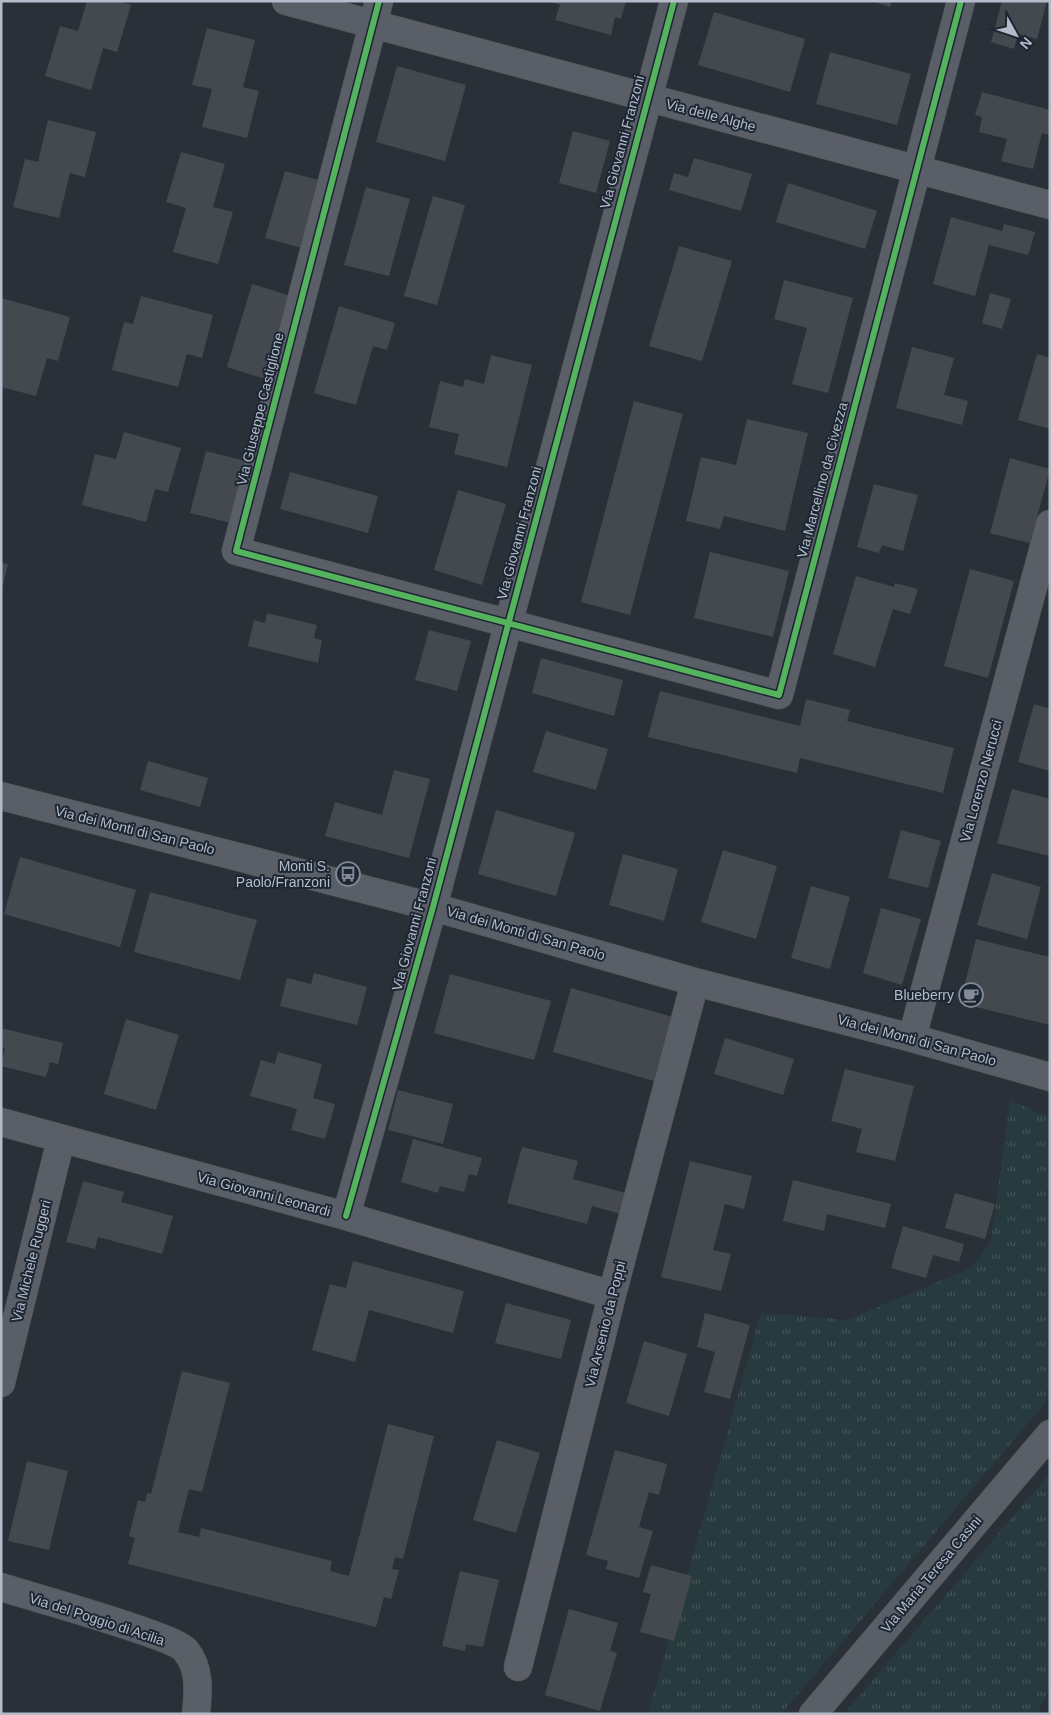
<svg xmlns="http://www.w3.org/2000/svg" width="1051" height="1715" viewBox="0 0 1051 1715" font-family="Helvetica,sans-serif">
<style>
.grass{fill:url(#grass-tufts)}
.building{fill:#444950}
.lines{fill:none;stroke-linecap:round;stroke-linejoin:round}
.street-casing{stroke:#484c53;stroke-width:29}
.street{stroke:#5a5e66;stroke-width:28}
.cycleway-casing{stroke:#1d2633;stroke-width:9}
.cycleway{stroke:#56b35d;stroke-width:6}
.labels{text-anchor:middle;stroke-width:4;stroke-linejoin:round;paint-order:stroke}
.street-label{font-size:14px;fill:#b4bcc9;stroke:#1d2633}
.poi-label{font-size:14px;fill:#b4bcc9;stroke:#1d2633;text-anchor:end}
</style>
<defs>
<pattern id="grass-tufts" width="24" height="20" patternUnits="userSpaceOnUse" patternTransform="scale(1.25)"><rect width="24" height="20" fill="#273a3e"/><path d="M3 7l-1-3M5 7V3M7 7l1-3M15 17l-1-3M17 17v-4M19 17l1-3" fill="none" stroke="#445559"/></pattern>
</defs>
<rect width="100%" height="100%" fill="#2a3038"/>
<!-- grass -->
<path class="grass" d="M 1010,1100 L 1050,1118 L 1050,1397 L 781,1714 L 648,1714 L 761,1313 L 847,1320 L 971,1268 L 991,1242 Z
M 1050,1473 L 1050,1689 L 1037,1714 L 844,1714 Z"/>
<!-- building -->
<path class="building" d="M 87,1 L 118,1 L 131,5 L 117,52 L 103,48 L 91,90 L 45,76 L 60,26 L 78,31 Z
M 548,1 L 626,1 L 621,19 L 615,17 L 611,35 L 555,20 L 560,5 Z
M 872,1 L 892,1 L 890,7 Z
M 1002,1 L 1047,1 L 1037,39 L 1018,34 L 1014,49 L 991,42 Z
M 714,12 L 805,39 L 790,92 L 698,65 Z
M 207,28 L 255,40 L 243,87 L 259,91 L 247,138 L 202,127 L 212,89 L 192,85 Z
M 830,52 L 911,74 L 897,125 L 816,104 Z
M 397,66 L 466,85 L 445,161 L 376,142 Z
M 982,92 L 1050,110 L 1050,135 L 1042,133 L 1033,169 L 1001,161 L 1007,139 L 979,132 L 982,117 L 975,115 Z
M 48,120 L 96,132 L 85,177 L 70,173 L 59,218 L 13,207 L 25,159 L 38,162 Z
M 573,131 L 610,141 L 596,193 L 559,183 Z
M 181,152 L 225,164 L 213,207 L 233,212 L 218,264 L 173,252 L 186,208 L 166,202 Z
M 694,158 L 752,174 L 741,211 L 669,190 L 674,173 L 688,177 Z
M 285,171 L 322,181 L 302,248 L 265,238 Z
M 788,183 L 877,211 L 865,249 L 776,222 Z
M 366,187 L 410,199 L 389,276 L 344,265 Z
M 433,196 L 465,205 L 437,305 L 404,296 Z
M 951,217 L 1002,231 L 1004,224 L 1035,232 L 1028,255 L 989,245 L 975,296 L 933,284 Z
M 679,246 L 732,261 L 702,361 L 649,346 Z
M 784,280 L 853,298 L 828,393 L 792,384 L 807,328 L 774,319 Z
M 252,284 L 291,296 L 265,379 L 227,367 Z
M 990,293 L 1011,299 L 1002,329 L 982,323 Z
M 141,296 L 213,315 L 202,358 L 187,354 L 178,387 L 112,370 L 124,322 L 133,324 Z
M 1,298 L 70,317 L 58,361 L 47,358 L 36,396 L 1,387 Z
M 339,306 L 395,323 L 387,350 L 373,346 L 356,405 L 314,393 Z
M 912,347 L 954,358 L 944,395 L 968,401 L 962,425 L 896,408 Z
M 1037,354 L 1050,358 L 1050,429 L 1018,420 Z
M 491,355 L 532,365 L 507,467 L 454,454 L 459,434 L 429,427 L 440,381 L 463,387 L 465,379 L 484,384 Z
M 634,401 L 683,414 L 630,615 L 581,602 Z
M 747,419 L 808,433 L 785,531 L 724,516 L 720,529 L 686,521 L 701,457 L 736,465 Z
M 124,432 L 181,448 L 168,492 L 155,489 L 146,522 L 82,505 L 95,454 L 116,459 Z
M 206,451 L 246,461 L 231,523 L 190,513 Z
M 1010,458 L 1050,469 L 1030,543 L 990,533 Z
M 290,472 L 378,496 L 368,533 L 280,509 Z
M 874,484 L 918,495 L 903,551 L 882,545 L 879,553 L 857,547 Z
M 458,490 L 506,504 L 482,585 L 434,570 Z
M 710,552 L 789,571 L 773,637 L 694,618 Z
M 1,563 L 8,564 L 2,589 L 1,588 Z
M 970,569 L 1014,581 L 988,678 L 944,666 Z
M 856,576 L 894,587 L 895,583 L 918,589 L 910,614 L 893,609 L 875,667 L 833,654 Z
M 267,613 L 317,625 L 314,638 L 322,640 L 318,663 L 248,646 L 254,620 L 265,623 Z
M 429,630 L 471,641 L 457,691 L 415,680 Z
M 541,658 L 623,680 L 614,716 L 532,693 Z
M 660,691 L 800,726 L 806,699 L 850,710 L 847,721 L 954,748 L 943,793 L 800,758 L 797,773 L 648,737 Z
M 1034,704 L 1050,709 L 1050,771 L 1018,762 Z
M 546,731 L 608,749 L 596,790 L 533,772 Z
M 148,761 L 208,778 L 200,807 L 140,790 Z
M 394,770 L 430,779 L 409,858 L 325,836 L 335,802 L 382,815 Z
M 1012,789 L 1050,799 L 1050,856 L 997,843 Z
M 496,810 L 575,833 L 556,896 L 478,874 Z
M 901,830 L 941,841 L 928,888 L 888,878 Z
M 723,850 L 777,866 L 756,939 L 701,922 Z
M 623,854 L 678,869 L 664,921 L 609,905 Z
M 20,857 L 136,890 L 120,947 L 4,914 Z
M 992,873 L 1041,887 L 1027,939 L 977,925 Z
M 811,886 L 850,897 L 830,969 L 791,958 Z
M 150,892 L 257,920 L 240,980 L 134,952 Z
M 881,908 L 921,919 L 902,985 L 863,973 Z
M 976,939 L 1050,957 L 1050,1025 L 960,1003 Z
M 314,973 L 367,987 L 357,1025 L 280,1006 L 287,978 L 311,984 Z
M 450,974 L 551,1001 L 534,1060 L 434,1033 Z
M 571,988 L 673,1017 L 654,1081 L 553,1052 Z
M 126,1019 L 179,1035 L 156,1110 L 104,1094 Z
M 1,1028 L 63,1043 L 58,1064 L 50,1062 L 46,1077 L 1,1066 L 5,1048 L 1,1047 Z
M 725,1038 L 794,1059 L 783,1095 L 714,1074 Z
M 278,1052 L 322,1064 L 313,1098 L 335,1104 L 325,1139 L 291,1130 L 297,1109 L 250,1096 L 261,1060 L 275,1064 Z
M 845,1069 L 914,1086 L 895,1161 L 856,1152 L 862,1129 L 831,1121 Z
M 398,1090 L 453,1104 L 443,1144 L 388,1130 Z
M 413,1139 L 482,1158 L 477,1176 L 469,1174 L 464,1192 L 440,1186 L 438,1193 L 401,1182 Z
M 522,1147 L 578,1161 L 573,1179 L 626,1193 L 621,1214 L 592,1206 L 587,1224 L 507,1203 Z
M 690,1161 L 752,1176 L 744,1209 L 725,1204 L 713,1250 L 731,1254 L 721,1291 L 661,1277 Z
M 793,1180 L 891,1204 L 885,1228 L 827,1214 L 824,1231 L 783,1221 Z
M 83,1181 L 124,1192 L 121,1202 L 173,1216 L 162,1254 L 98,1237 L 95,1249 L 66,1242 Z
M 955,1193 L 995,1204 L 985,1239 L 945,1228 Z
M 903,1226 L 964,1244 L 959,1262 L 933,1255 L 926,1278 L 891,1268 Z
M 353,1261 L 464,1291 L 453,1333 L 369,1310 L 355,1362 L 312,1350 L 330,1284 L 346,1288 Z
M 506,1303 L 571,1320 L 561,1359 L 495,1343 Z
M 705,1313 L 750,1325 L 730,1399 L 704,1392 L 715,1352 L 697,1347 Z
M 644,1341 L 687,1354 L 669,1416 L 626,1403 Z
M 182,1371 L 230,1383 L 202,1492 L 189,1489 L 178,1532 L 199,1537 L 201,1528 L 332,1561 L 330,1571 L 349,1576 L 388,1424 L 434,1436 L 403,1559 L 395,1557 L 392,1569 L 399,1570 L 391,1599 L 384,1597 L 376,1627 L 128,1564 L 135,1538 L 129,1536 L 138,1500 L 145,1502 L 147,1493 L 151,1494 Z
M 497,1440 L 540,1453 L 516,1533 L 473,1520 Z
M 615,1450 L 667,1464 L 659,1495 L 649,1492 L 639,1527 L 653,1531 L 639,1578 L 606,1569 L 608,1561 L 586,1555 Z
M 27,1461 L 68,1471 L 49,1550 L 8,1541 Z
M 651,1565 L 692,1576 L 674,1641 L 640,1632 L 651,1594 L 643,1592 Z
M 460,1571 L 499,1580 L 483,1647 L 466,1644 L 465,1651 L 442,1646 Z
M 569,1609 L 618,1623 L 610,1651 L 617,1653 L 600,1711 L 545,1695 Z"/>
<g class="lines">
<!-- street casing -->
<g class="street-casing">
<path id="street" d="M 286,1 L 1050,205
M 379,1 L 236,551 L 779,695 L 961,1
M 1,796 L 433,907 L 695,982 L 912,1038 L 1050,1077
M 912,1038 L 1050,524
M 1,1122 L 346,1216 L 612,1295
M 346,1216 L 433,907 L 674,1
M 1,1383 L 61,1139
M 1,1587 C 29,1596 175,1636 186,1651 C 201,1670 198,1692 196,1714
M 518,1667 L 612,1295 L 695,982
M 813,1714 L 1050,1434"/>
</g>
<!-- street -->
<use href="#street" class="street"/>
<!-- cycleway casing -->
<g class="cycleway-casing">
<path id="cycleway" d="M 379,1 L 236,551 L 779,695 L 961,1
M 346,1216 L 433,907 L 674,1"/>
</g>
<!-- cycleway -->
<use href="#cycleway" class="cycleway"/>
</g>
<!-- icons -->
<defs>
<g id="bus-ring" transform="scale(1.25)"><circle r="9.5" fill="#1d2633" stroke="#848b96" stroke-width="1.5"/><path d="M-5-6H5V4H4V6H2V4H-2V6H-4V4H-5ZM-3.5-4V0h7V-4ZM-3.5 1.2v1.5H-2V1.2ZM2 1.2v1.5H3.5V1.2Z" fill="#848b96"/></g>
<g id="cafe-ring" transform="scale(1.25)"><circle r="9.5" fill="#1d2633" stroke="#848b96" stroke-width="1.5"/><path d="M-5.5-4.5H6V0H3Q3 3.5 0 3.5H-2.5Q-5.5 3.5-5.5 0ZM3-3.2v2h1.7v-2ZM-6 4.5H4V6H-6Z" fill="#848b96"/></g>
</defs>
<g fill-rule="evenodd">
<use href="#bus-ring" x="348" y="874"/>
<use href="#cafe-ring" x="971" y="995"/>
</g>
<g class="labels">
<!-- street labels -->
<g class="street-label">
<text transform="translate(711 115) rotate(15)" y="5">Via delle Alghe</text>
<text transform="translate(622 142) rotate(-75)" y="5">Via Giovanni Franzoni</text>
<text transform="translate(260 409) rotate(-76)" y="5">Via Giuseppe Castiglione</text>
<text transform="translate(822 480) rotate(-75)" y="5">Via Marcellino da Civezza</text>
<text transform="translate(519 533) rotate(-75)" y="5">Via Giovanni Franzoni</text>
<text transform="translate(981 781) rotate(-75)" y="5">Via Lorenzo Nerucci</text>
<text transform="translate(135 830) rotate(14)" y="5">Via dei Monti di San Paolo</text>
<text transform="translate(414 924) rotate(-75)" y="5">Via Giovanni Franzoni</text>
<text transform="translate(526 933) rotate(16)" y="5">Via dei Monti di San Paolo</text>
<text transform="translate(917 1040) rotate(15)" y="5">Via dei Monti di San Paolo</text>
<text transform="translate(264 1194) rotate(15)" y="5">Via Giovanni Leonardi</text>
<text transform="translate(31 1261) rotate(-76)" y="5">Via Michele Ruggeri</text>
<text transform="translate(605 1324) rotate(-76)" y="5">Via Arsenio da Poppi</text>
<text transform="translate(931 1574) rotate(-50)" y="5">Via Maria Teresa Casini</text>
<text transform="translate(97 1619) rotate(18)" y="5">Via del Poggio di Acilia</text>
</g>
<!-- poi labels -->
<g class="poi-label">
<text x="330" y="871">Monti S.<tspan x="330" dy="16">Paolo/Franzoni</tspan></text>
<text x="954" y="1000">Blueberry</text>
</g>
</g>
<!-- border -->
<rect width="1051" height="1715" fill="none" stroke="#b4bcc9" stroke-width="5"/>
<!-- north arrow -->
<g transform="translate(1016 35) rotate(130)" stroke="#1d2633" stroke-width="4" paint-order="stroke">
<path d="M0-4L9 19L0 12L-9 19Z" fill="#b4bcc9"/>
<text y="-8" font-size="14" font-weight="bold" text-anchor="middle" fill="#b4bcc9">N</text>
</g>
</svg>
